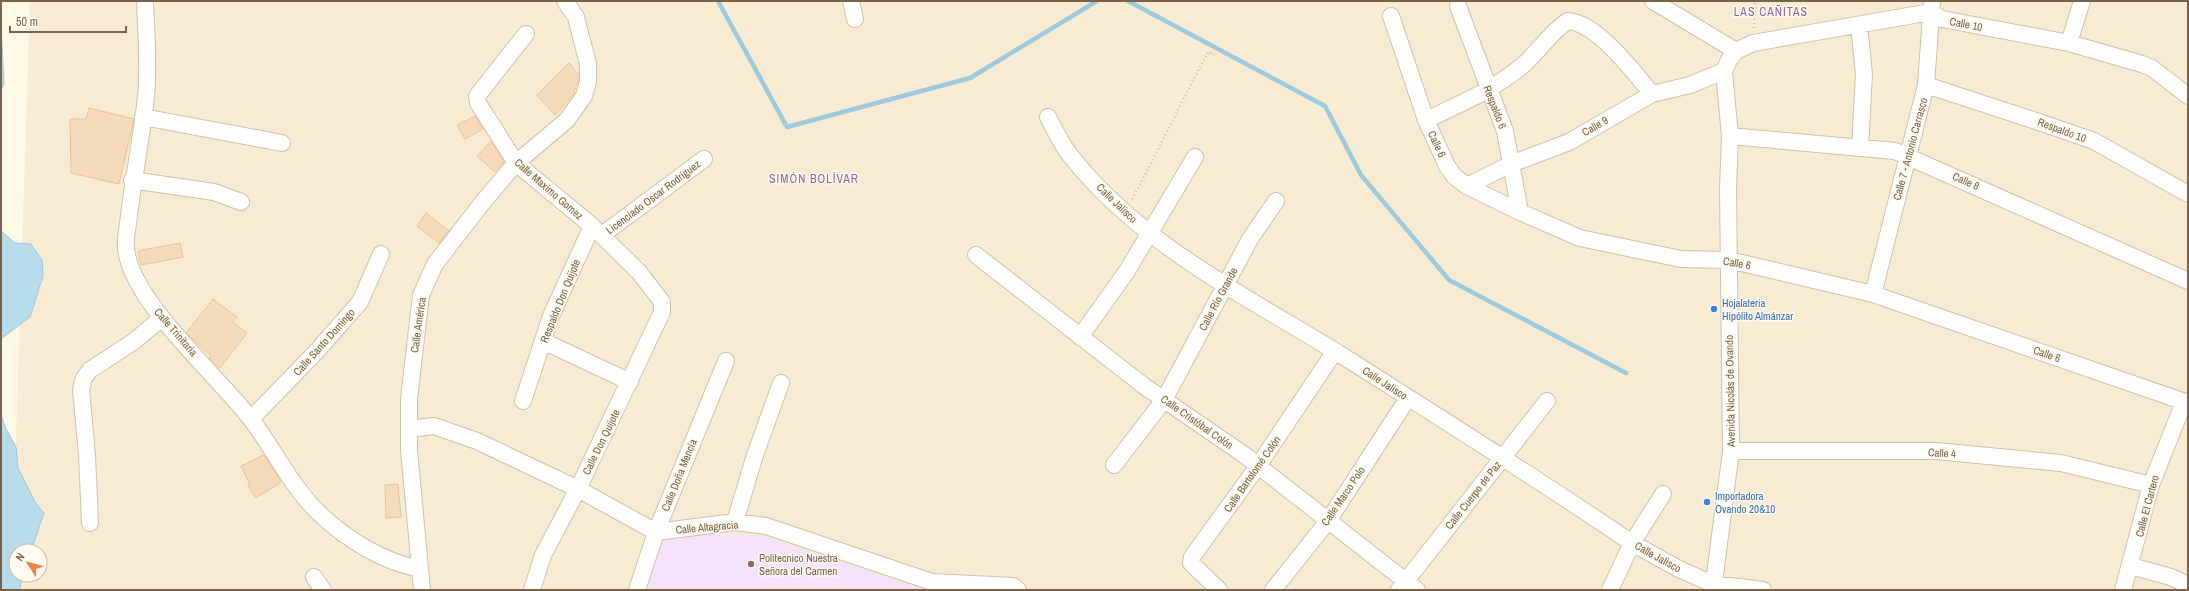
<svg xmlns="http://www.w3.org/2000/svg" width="2189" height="591" viewBox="0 0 2189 591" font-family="'Archivo Narrow',sans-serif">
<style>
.residential{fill:#f7ebd3;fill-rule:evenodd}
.education{fill:#f5e2fb}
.water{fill:#b8dcea;stroke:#9dcadd}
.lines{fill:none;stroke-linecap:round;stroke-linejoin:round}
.stream{stroke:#9dcadd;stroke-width:4.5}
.building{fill:#f6dbbb;stroke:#eac39a}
.minor-casing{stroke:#d1c1aa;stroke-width:18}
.path{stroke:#dcbe9d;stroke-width:2.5;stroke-dasharray:1 3;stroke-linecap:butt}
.minor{stroke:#fff;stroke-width:16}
.shop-dot{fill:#3f7fe0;stroke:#fffbee;stroke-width:1.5}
.education-dot{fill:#8d6e63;stroke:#fffbee;stroke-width:1.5}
.labels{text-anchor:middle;stroke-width:3;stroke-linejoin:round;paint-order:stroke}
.street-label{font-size:11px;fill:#7a6148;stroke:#fffbee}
.shop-label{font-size:11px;fill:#366cbe;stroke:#fffbee;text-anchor:start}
.education-label{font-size:11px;fill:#785e54;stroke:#fffbee;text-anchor:start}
.neighbourhood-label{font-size:12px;letter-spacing:1px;fill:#92639e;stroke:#fffbee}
</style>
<rect width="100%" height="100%" fill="#fef8e6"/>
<!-- residential -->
<path class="residential" d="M 30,1 L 2188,1 L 2188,590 L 11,590 ZM 16,551 L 40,551 L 40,575 L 16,575 Z"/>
<!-- education -->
<path class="education" d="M 711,534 L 764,536 L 918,588 L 917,590 L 646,590 L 663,540 Z"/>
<!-- water -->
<path class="water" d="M 1,28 L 4,83 L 1,91 Z
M 1,231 L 15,243 L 31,244 L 42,260 L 43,276 L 30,317 L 1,339 Z
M 1,415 L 6,429 L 16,447 L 18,468 L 35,502 L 44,513 L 31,551 L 16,551 L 16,575 L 22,575 L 20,590 L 1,590 Z"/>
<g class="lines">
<!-- stream -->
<path class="stream" d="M 718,1 L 787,127 L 970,78 L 1097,1
M 1128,1 L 1325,106 L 1361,175 L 1449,280 L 1626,373"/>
</g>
<!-- building -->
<path class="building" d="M 569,63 L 578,74 L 578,81 L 573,95 L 555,115 L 537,95 Z
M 89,108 L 134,119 L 119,184 L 71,173 L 70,119 L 86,119 Z
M 475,116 L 483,129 L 465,139 L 457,125 Z
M 491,141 L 504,162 L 495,172 L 477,156 Z
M 426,213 L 449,231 L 439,243 L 417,226 Z
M 180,243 L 183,257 L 141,265 L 138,251 Z
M 213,299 L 237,317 L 233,322 L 247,333 L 220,368 L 209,358 L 211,356 L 186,333 Z
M 264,455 L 281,482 L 256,498 L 248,486 L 250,485 L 241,466 Z
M 398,484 L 401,517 L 386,518 L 385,485 Z"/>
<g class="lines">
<!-- minor casing -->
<g class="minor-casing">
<path id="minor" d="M 145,1 C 146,27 148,52 147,78 C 147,99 143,120 140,141 C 136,168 131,196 128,224 C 127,231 125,240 126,248 C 130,300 217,375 250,418 C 275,450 291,487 320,514 C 347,540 384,562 420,569
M 851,1 L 855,19
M 1653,1 L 1736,51
M 1458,6 L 1505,131 L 1520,212
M 1391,16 L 1426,120 L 1447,166 L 1455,177 L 1467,186 L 1520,212 L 1580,238 L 1681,259 L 1729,260 L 1873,294 L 2188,403
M 1859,25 L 1864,74 L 1860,147
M 526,34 L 477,96 L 478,103 L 516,163 L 592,226 L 639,272 L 662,302 L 662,312 L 578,489 L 543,555 L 532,590
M 2069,43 L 2082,1
M 1926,85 L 2039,122 L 2094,141 L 2188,194
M 143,117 L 282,143
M 1048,117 C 1055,130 1061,144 1070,155 C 1141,246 1250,298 1346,358 C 1442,419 1538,479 1632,543 L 1679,569 L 1713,584 L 1763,590
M 1426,120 C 1460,104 1493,90 1522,66 C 1538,53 1550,32 1568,21 C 1597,23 1634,72 1652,94
M 1730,136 L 1895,151 L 2188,281
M 132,180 L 214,192 L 241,202
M 1467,186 L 1511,164 L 1569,142 L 1652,94 L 1690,85 L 1724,71
M 602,235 L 704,159
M 976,255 L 1144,386 L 1243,454 L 1417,590
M 1873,294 L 1926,85 L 1932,1
M 1080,337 L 1127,271 L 1195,157
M 543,341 L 630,382
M 523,401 L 551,316 L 592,226
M 251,419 L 315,353 L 360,302 L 381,254
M 409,429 L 434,426 L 477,441 L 578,489 L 656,532 L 735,522 L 766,526 L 932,582 L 1013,586 L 1018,590
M 1731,451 L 1936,451 L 2061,463 L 2151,485
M 1114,465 L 1164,400 L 1250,239 L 1276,201
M 735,522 L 755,455 L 781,383
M 90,523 L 87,455 L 81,389 L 84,378 L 90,370 L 133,342 L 162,318
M 2131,566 L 2171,577 L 2188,585
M 314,577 L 323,590
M 422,590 L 409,450 L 409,399 L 421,295 L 435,264 L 483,202 L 516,163 L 567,120 L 584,96 L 588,82 L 588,64 L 576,17 L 565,1
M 637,590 L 656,532 L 726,361
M 1219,590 L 1191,563 L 1192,557 L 1258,466 L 1335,351
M 1273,590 L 1328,521 L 1408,398
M 1399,590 L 1547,401
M 1610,590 L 1632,543 L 1663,494
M 1713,590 L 1731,451 L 1728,188 L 1730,136 L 1724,71 L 1729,60 L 1736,51 L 1753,43 L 1931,12 L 1942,19 L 2069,43 L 2142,64 L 2152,68 L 2188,96
M 2123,590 L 2151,485 L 2184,402"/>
</g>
<!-- path -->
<path class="path" d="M 1754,28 L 1755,1
M 1132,199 C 1159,150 1182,100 1208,52 L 1215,55"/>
<!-- minor -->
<use href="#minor" class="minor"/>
</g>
<!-- markers -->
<g class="shop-dot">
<circle cx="1714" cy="309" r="4"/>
<circle cx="1707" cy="502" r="4"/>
</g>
<circle class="education-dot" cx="751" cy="564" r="4"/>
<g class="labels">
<!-- street labels -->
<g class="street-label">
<text transform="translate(1966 24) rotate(11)" y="4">Calle 10</text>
<text transform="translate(1495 107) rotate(69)" y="4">Respaldo 6</text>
<text transform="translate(1595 126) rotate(-30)" y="4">Calle 9</text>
<text transform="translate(2062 130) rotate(20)" y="4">Respaldo 10</text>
<text transform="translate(1437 144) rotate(65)" y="4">Calle 6</text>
<text transform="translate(1910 149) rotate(-75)" y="4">Calle 7 - Antonio Carrasco</text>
<text transform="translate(1966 181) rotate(24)" y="4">Calle 8</text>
<text transform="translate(549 189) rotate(41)" y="4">Calle Maximo Gomez</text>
<text transform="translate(653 197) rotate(-37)" y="4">Licenciado Oscar Rodriguez</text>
<text transform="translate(1117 203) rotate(44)" y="4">Calle Jalisco</text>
<text transform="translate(1737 263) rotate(10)" y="4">Calle 6</text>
<text transform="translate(1218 299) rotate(-62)" y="4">Calle Río Grande</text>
<text transform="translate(560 301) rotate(-68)" y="4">Respaldo Don Quijote</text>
<text transform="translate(418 325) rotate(-82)" y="4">Calle América</text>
<text transform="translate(176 332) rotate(49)" y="4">Calle Trinitaria</text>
<text transform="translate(324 342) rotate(-48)" y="4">Calle Santo Domingo</text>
<text transform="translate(2047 354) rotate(19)" y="4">Calle 6</text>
<text transform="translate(1385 383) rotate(33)" y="4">Calle Jalisco</text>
<text transform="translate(1730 391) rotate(-91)" y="4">Avenida Nicolás de Ovando</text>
<text transform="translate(1197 422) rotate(35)" y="4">Calle Cristóbal Colón</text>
<text transform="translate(601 442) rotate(-64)" y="4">Calle Don Quijote</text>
<text transform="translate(1942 453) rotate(4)" y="4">Calle 4</text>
<text transform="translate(1252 474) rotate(-55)" y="4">Calle Bartolomé Colón</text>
<text transform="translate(679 475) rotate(-68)" y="4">Calle Doña Mencía</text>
<text transform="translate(1473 495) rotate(-52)" y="4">Calle Cuerpo de Paz</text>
<text transform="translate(1343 496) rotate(-56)" y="4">Calle Marco Polo</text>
<text transform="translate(2147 506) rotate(-75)" y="4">Calle El Cartero</text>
<text transform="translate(707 527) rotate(-5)" y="4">Calle Altagracia</text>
<text transform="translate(1658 557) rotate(29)" y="4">Calle Jalisco</text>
</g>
<!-- shop labels -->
<g class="shop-label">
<text x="1722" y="307">Hojalateria<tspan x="1722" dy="13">Hipólito Almánzar</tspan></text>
<text x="1715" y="500">Importadora<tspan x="1715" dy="13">Ovando 20&amp;10</tspan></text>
</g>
<!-- education labels -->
<g class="education-label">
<text x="759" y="562">Politecnico Nuestra<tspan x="759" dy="13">Señora del Carmen</tspan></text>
</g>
<!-- neighbourhood labels -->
<g class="neighbourhood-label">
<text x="1771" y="16">LAS CAÑITAS</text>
<text x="814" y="183">SIMÓN BOLÍVAR</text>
</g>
</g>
<!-- border -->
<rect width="2189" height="591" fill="none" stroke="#7a6148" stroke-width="4"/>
<!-- north arrow -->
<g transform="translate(28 563) rotate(306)"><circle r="19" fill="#fffbee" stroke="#cabdac"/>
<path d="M0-3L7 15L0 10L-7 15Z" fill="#f38041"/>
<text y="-6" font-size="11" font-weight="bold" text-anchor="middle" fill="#7a6148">N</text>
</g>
<!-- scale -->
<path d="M10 26v6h116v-6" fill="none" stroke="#7a6148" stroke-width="2"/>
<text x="16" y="26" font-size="12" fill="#7a6148" stroke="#fffbee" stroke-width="3" paint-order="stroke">50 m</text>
</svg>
